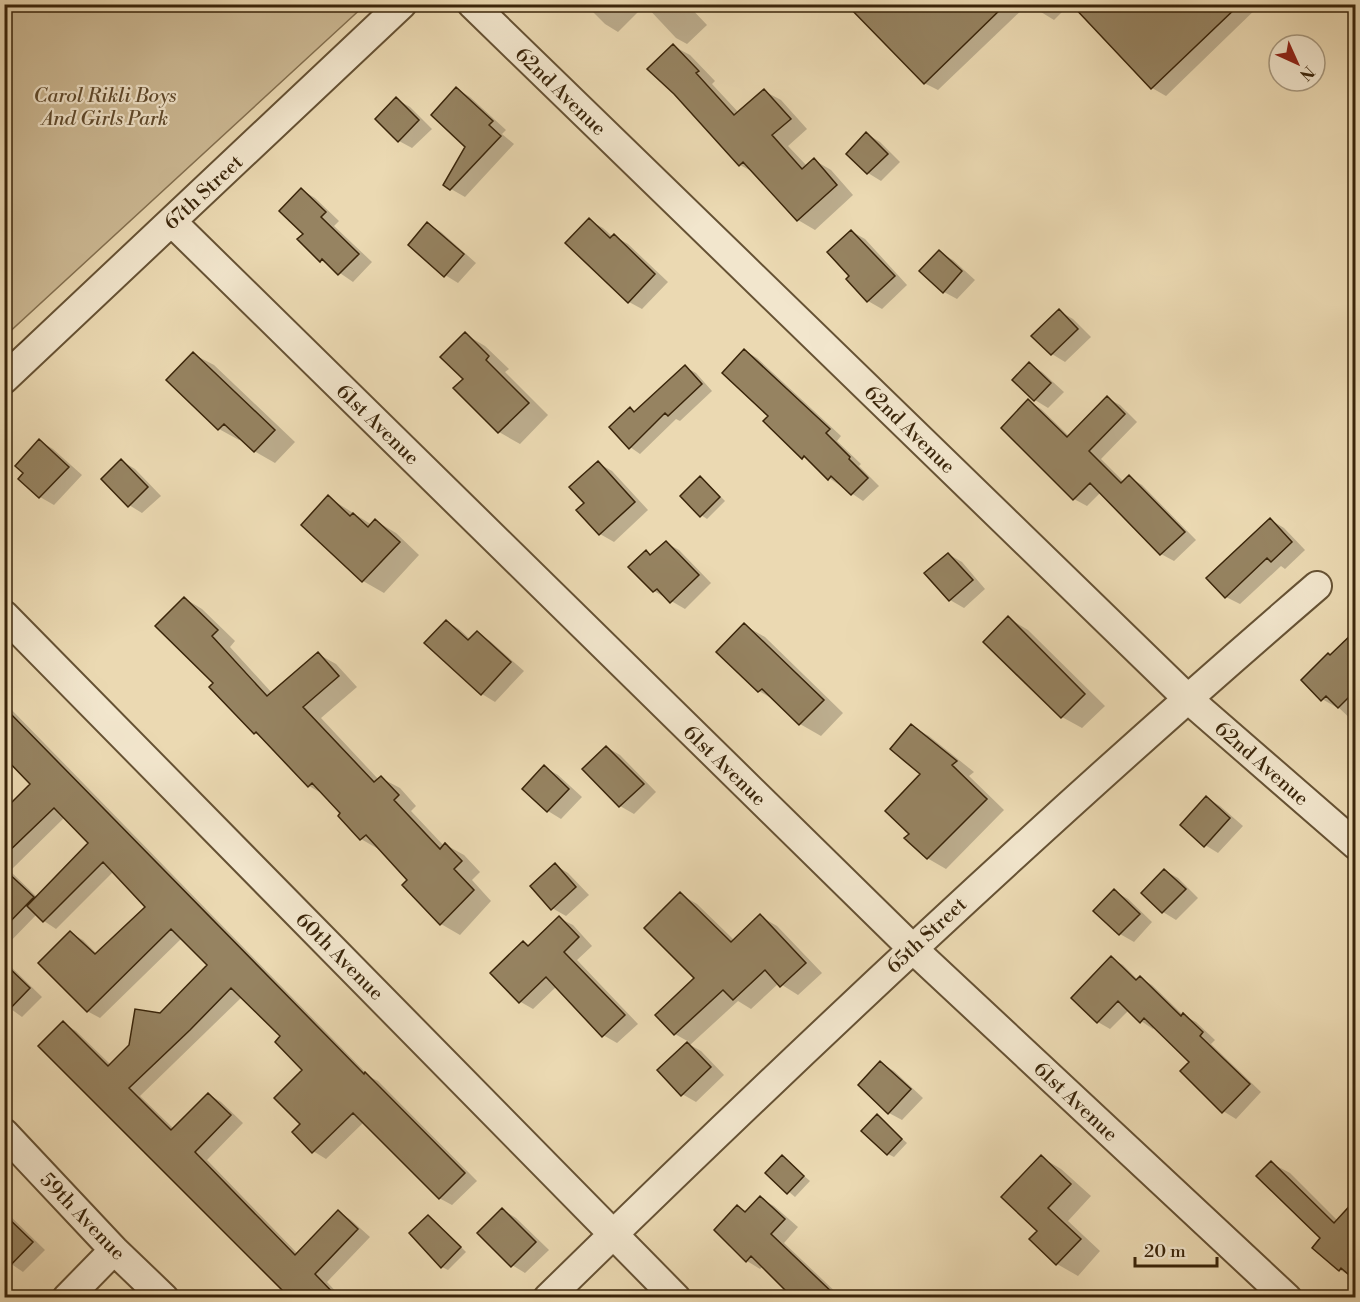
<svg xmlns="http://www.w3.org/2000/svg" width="1360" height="1302" viewBox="0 0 1360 1302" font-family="'Libre Bodoni',serif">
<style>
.green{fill:#cdba95;stroke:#847050;stroke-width:1.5}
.shadow{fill:#0003;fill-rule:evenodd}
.building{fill:#968361;stroke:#3a250a;stroke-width:1.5}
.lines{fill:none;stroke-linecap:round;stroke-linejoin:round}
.minor-casing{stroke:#665234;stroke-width:32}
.minor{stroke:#f2e6cd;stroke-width:28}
.labels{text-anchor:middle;stroke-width:4.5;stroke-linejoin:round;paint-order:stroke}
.street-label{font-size:20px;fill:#3a250a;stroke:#f2e6cd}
.park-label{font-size:20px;font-style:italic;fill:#5f4a2d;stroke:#f2e6cd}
</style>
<rect width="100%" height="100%" fill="#ebd9b2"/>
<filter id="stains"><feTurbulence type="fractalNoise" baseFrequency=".00333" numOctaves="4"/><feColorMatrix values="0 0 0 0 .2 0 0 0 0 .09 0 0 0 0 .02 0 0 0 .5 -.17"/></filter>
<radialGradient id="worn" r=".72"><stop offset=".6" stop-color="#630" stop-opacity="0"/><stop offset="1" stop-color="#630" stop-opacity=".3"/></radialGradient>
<!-- green -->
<path class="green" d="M 5,4 L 365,4 L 365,5 L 5,336 Z"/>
<!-- shadow -->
<path class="shadow" d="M 585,4 L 687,4 L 707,25 L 687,44 L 676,38 L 645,5 L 618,32 L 605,24 Z
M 848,4 L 1028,4 L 938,90 L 924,83 Z
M 1034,4 L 1070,4 L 1054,20 L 1041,12 Z
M 1073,4 L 1261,4 L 1166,96 L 1152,88 Z
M 673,46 L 690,55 L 715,81 L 712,84 L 739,113 L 764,91 L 781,100 L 807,129 L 788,146 L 807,166 L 814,160 L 831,170 L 853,195 L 815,230 L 798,220 L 757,174 L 740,165 Z
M 457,89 L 470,97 L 506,130 L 502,134 L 514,144 L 465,197 L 451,189 L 467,146 Z
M 396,99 L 410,107 L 432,129 L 412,148 L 399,141 Z
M 867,134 L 880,142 L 900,162 L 881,181 L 868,173 Z
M 302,190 L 315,198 L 339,221 L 334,226 L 372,262 L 353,282 L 321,260 L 305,234 Z
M 589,220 L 603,228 L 613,237 L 614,236 L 628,244 L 668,282 L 642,309 L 629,302 Z
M 428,224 L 441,232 L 476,263 L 458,283 L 445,275 Z
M 851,231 L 865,239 L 907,285 L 882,309 L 868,301 L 851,276 Z
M 939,252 L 953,260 L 975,280 L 957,299 L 944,292 Z
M 1059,311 L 1073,319 L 1091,337 L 1065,362 L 1052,354 Z
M 465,334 L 485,346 L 509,369 L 505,372 L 548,415 L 520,444 L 499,432 L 465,379 Z
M 745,351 L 757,358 L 841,436 L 837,441 L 861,464 L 859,466 L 879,486 L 863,501 L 829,478 L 765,421 L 770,416 Z
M 193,354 L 214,365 L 295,442 L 275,463 L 254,451 L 241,438 L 239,440 L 219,429 Z
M 1029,364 L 1042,372 L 1064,392 L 1048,408 L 1035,400 Z
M 685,367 L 696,373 L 712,391 L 680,421 L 676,419 L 640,454 L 630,447 L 630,409 L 636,413 Z
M 1107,398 L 1120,405 L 1137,422 L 1101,459 L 1124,482 L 1129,477 L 1142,485 L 1196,540 L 1174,561 L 1161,554 L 1101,492 L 1087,506 L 1074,499 L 1028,401 L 1041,409 L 1069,436 Z
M 40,441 L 53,449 L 82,475 L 54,505 L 40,497 L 20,478 L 25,473 Z
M 122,461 L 135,469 L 161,496 L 142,513 L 129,505 Z
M 598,463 L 612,471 L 648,510 L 614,542 L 600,534 L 586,503 Z
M 700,478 L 706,482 L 725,501 L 707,519 L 701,515 Z
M 328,497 L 372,525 L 376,521 L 396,533 L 419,555 L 384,593 L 363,581 Z
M 1271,520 L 1284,528 L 1305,550 L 1285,569 L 1281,566 L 1240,604 L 1226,597 Z
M 666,543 L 679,550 L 711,583 L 685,609 L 654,591 L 646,552 L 652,556 Z
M 948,554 L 962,562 L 985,589 L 964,608 L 950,600 L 926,573 Z
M 184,598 L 202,609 L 235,641 L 230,647 L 272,693 L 318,654 L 336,664 L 357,687 L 321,718 L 379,780 L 381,778 L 400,788 L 416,806 L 411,811 L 444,846 L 446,845 L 464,855 L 480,872 L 472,880 L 491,901 L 460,935 L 441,924 L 404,885 L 409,880 L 380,850 L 361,839 L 340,816 L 343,813 L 325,795 L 309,786 L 265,739 L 255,733 L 215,683 Z
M 1008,618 L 1028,630 L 1105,706 L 1082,728 L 1062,717 Z
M 446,621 L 459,629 L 471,640 L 477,633 L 490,641 L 524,671 L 495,702 L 482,694 L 426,643 Z
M 744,625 L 765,637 L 843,713 L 821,736 L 800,724 L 778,702 L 759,691 Z
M 1356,645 L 1356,724 L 1337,706 L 1336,707 L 1322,699 L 1331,657 Z
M 4,702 L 370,1077 L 378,1081 L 477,1181 L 452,1205 L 439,1198 L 364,1122 L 326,1159 L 313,1151 L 302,1124 L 304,1070 L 282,1036 L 242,997 L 140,1096 L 174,1129 L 208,1094 L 221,1102 L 243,1123 L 207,1160 L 298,1254 L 339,1212 L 351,1220 L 370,1237 L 327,1282 L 342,1298 L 292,1298 L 63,1023 L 76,1031 L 111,1065 L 209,965 L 182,938 L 100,1018 L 87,1011 L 70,933 L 83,940 L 97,954 L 147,907 L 113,872 L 56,929 L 44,921 L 37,914 L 4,948 L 4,812 L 32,784 L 8,759 L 4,763 ZM 65,817 L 90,843 L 37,897 L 10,871 Z
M 911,726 L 929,736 L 974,772 L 969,776 L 1004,810 L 946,869 L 927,858 L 922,773 Z
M 606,747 L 620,755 L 656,792 L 634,814 L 620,806 L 584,769 Z
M 544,767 L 558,775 L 582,797 L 561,819 L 548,811 Z
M 1207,798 L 1220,806 L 1243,826 L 1218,853 L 1205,845 Z
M 555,865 L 568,873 L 589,895 L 566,916 L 552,908 Z
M 1165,871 L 1178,878 L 1198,898 L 1176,920 L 1163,912 Z
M 1114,891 L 1128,899 L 1152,922 L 1134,942 L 1120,934 L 1095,911 Z
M 680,894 L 697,904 L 734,940 L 760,916 L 777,926 L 822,973 L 798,995 L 779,983 L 751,1009 L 738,1001 L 690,1045 L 701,1051 L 724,1075 L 696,1102 L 682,1094 L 659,1070 L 689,1042 L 675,1034 L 696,978 Z
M 559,918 L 573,925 L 592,946 L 577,960 L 638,1024 L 617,1043 L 603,1035 L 557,986 L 533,1009 L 519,1001 L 523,943 L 530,947 Z
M 1111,958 L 1123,965 L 1138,980 L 1140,978 L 1152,985 L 1183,1015 L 1196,1022 L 1215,1040 L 1211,1044 L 1261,1092 L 1236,1119 L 1223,1111 L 1191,1062 L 1155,1027 L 1153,1029 L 1141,1021 L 1129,1010 L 1110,1029 L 1098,1022 Z
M 4,960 L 42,997 L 22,1017 L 4,1004 Z
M 881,1063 L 894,1071 L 923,1098 L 902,1120 L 889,1113 Z
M 877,1116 L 907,1143 L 894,1157 L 888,1154 Z
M 782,1157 L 810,1181 L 795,1197 L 767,1173 Z
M 1041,1157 L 1061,1169 L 1091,1196 L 1068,1221 L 1100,1251 L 1078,1276 L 1057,1264 L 1039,1231 Z
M 1271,1163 L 1290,1173 L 1338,1221 L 1356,1279 L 1340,1270 L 1322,1238 Z
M 760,1198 L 774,1206 L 798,1227 L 784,1243 L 842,1298 L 786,1298 L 790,1293 L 763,1266 L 760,1269 L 747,1261 L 738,1207 L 747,1212 Z
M 4,1210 L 45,1250 L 23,1272 L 4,1259 Z
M 503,1210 L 516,1218 L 549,1250 L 525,1273 L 512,1265 Z
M 428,1217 L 435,1221 L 466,1252 L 448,1270 L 442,1267 Z
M 427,1293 L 435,1298 L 423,1298 Z"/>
<!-- building -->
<path class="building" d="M 846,4 L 1006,4 L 924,84 Z
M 1071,4 L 1240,4 L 1151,89 Z
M 673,44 L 699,71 L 696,73 L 734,115 L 764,89 L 791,119 L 772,135 L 802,169 L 814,158 L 837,185 L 797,221 L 743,162 L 739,166 L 674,94 L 647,69 Z
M 456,87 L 493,121 L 489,125 L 501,136 L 450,190 L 443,185 L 465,147 L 431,115 Z
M 396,97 L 419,120 L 398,142 L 375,119 Z
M 866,132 L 888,154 L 867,174 L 846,154 Z
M 301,188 L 326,212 L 321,217 L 359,254 L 338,275 L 322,259 L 320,262 L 297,239 L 303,234 L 279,211 Z
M 589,218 L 610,238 L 614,234 L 655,274 L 628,303 L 565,243 Z
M 427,222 L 464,254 L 444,277 L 408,245 Z
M 851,230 L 895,276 L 867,302 L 846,279 L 849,276 L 827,252 Z
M 939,250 L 962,271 L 943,293 L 919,271 Z
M 1059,309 L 1078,329 L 1051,355 L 1031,336 Z
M 465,332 L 489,356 L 486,360 L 529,403 L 498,433 L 453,388 L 463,379 L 440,357 Z
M 744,349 L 830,429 L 826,433 L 850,457 L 849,459 L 868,478 L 851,495 L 831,476 L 828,480 L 804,456 L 802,459 L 763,421 L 768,416 L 722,373 Z
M 193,352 L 275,430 L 254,452 L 224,424 L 218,430 L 166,380 Z
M 1029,362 L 1051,383 L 1034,401 L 1012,380 Z
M 685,365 L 702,384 L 668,416 L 665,413 L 629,449 L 609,427 L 630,407 L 634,412 Z
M 1107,396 L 1125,414 L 1089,451 L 1121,483 L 1129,475 L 1185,532 L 1160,555 L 1090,483 L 1073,500 L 1001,428 L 1028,399 L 1067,437 Z
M 39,439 L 69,467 L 39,498 L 18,479 L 23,473 L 15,466 Z
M 121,459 L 148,487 L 128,507 L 101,479 Z
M 598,461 L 635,502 L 599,535 L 576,510 L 584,503 L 569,487 Z
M 700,476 L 720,497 L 700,517 L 680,496 Z
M 328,495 L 350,516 L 353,513 L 368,527 L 375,519 L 400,542 L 362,582 L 301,525 Z
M 1270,518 L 1292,542 L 1271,562 L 1267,558 L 1225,598 L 1206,578 Z
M 666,541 L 699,575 L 670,603 L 657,589 L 653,592 L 628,567 L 646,550 L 650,555 Z
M 948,553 L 973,580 L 949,601 L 924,573 Z
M 184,597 L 218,630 L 212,636 L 267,696 L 318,652 L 339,676 L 303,707 L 374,782 L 381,776 L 399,795 L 394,800 L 440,849 L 445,843 L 462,861 L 454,869 L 474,890 L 440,925 L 402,885 L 407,880 L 366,835 L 360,840 L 338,816 L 340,813 L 312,783 L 308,787 L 256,732 L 254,734 L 209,687 L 213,683 L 155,626 Z
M 1008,616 L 1085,694 L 1061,718 L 983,642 Z
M 446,620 L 468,640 L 477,631 L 511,662 L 481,695 L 424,643 Z
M 744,623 L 824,700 L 799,725 L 762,689 L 758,692 L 716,652 Z
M 1356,630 L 1356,690 L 1338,708 L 1326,696 L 1321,701 L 1301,680 L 1328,653 L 1330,655 Z
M 4,707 L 364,1074 L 365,1072 L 465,1173 L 439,1199 L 353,1113 L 312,1153 L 292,1132 L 300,1124 L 274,1098 L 302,1070 L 275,1042 L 280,1036 L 231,988 L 190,1030 L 129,1088 L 171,1130 L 208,1093 L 231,1115 L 195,1152 L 295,1255 L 338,1210 L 358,1229 L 315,1274 L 338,1298 L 290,1298 L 38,1046 L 63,1021 L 108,1066 L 129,1045 L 135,1009 L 160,1013 L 207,965 L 171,929 L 87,1012 L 38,963 L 70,931 L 95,954 L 145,907 L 103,862 L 43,922 L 27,906 L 88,843 L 54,808 L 4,856 L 4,810 L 30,784 L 4,757 Z
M 911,724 L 957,761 L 952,765 L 987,799 L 927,859 L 904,838 L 909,834 L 885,811 L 920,774 L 890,749 Z
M 606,746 L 644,784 L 619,807 L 582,769 Z
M 544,765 L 569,789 L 547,812 L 522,789 Z
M 1206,796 L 1230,818 L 1204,847 L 1180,825 Z
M 555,863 L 576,887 L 551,910 L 530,886 Z
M 4,869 L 34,897 L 4,928 Z
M 1164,869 L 1186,889 L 1162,913 L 1141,893 Z
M 1114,889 L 1140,914 L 1119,935 L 1093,911 Z
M 680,892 L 731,942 L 760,914 L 806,963 L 780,987 L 765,970 L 733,1000 L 723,990 L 674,1035 L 655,1015 L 694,978 L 644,928 Z
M 559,916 L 579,937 L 564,952 L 625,1015 L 602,1037 L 546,977 L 519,1003 L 490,973 L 523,941 L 528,946 Z
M 1111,956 L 1136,980 L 1140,976 L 1181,1016 L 1183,1013 L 1203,1032 L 1200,1036 L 1250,1084 L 1222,1113 L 1180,1071 L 1189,1062 L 1144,1018 L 1140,1023 L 1118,1001 L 1097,1023 L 1071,998 Z
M 4,963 L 30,988 L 4,1015 Z
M 687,1042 L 711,1067 L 681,1096 L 657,1070 Z
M 880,1061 L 911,1089 L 888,1114 L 858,1085 Z
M 877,1114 L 902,1139 L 887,1155 L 861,1131 Z
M 782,1155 L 804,1176 L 787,1194 L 765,1173 Z
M 1041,1155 L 1071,1184 L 1048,1208 L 1081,1239 L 1056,1265 L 1029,1239 L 1037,1231 L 1001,1197 Z
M 1271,1161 L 1334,1223 L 1356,1199 L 1356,1281 L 1341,1268 L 1339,1271 L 1312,1248 L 1320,1238 L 1256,1176 Z
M 760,1196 L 785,1219 L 771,1234 L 838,1298 L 793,1298 L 751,1256 L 746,1262 L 714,1230 L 737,1205 L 745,1212 Z
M 502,1208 L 536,1242 L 511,1267 L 477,1233 Z
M 4,1214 L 33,1242 L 4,1272 Z
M 428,1215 L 461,1247 L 441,1268 L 409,1233 Z"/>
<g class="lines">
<!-- minor casing -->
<g class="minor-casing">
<path id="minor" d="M 472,4 L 1187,698 L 1356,845
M 172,222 L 912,948 L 1287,1298
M 4,379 L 402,4
M 4,615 L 676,1298
M 4,1133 L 114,1250 L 164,1298
M 67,1298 L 114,1250
M 548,1298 C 798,1053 1052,814 1317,586"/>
</g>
<!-- minor -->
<use href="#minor" class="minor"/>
</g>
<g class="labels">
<!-- street labels -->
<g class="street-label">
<text transform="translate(561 91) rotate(44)" y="7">62nd Avenue</text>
<text transform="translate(203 192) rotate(-43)" y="7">67th Street</text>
<text transform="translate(378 424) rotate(44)" y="7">61st Avenue</text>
<text transform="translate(910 429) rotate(44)" y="7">62nd Avenue</text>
<text transform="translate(1262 763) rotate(41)" y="7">62nd Avenue</text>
<text transform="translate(725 765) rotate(44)" y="7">61st Avenue</text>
<text transform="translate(926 935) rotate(-43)" y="7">65th Street</text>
<text transform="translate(340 956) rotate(45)" y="7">60th Avenue</text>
<text transform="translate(1076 1101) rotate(43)" y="7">61st Avenue</text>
<text transform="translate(83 1216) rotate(46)" y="7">59th Avenue</text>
</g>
<!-- park labels -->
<g class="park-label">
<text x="105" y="102">Carol Rikli Boys<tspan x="105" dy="23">And Girls Park</tspan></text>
</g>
</g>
<!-- margin -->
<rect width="1360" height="1302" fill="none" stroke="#ebd9b2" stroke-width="24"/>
<rect x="6" y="6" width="1348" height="1290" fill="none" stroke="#3a250a" stroke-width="3"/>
<rect x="12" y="12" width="1336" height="1278" fill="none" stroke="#3a250a" stroke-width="1.5"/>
<!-- north arrow -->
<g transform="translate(1297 63) rotate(135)"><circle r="28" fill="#f2e6cd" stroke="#a8997f" stroke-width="1.5"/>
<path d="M0-4.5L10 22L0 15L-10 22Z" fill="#8f2418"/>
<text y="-9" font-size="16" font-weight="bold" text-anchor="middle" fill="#3a250a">N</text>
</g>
<!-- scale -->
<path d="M1135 1257v9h82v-9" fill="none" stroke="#3a250a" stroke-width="3"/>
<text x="1144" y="1257" font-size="18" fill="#3a250a" stroke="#f2e6cd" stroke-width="4.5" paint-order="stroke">20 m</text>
<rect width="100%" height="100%" filter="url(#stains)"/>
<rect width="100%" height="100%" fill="url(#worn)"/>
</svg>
